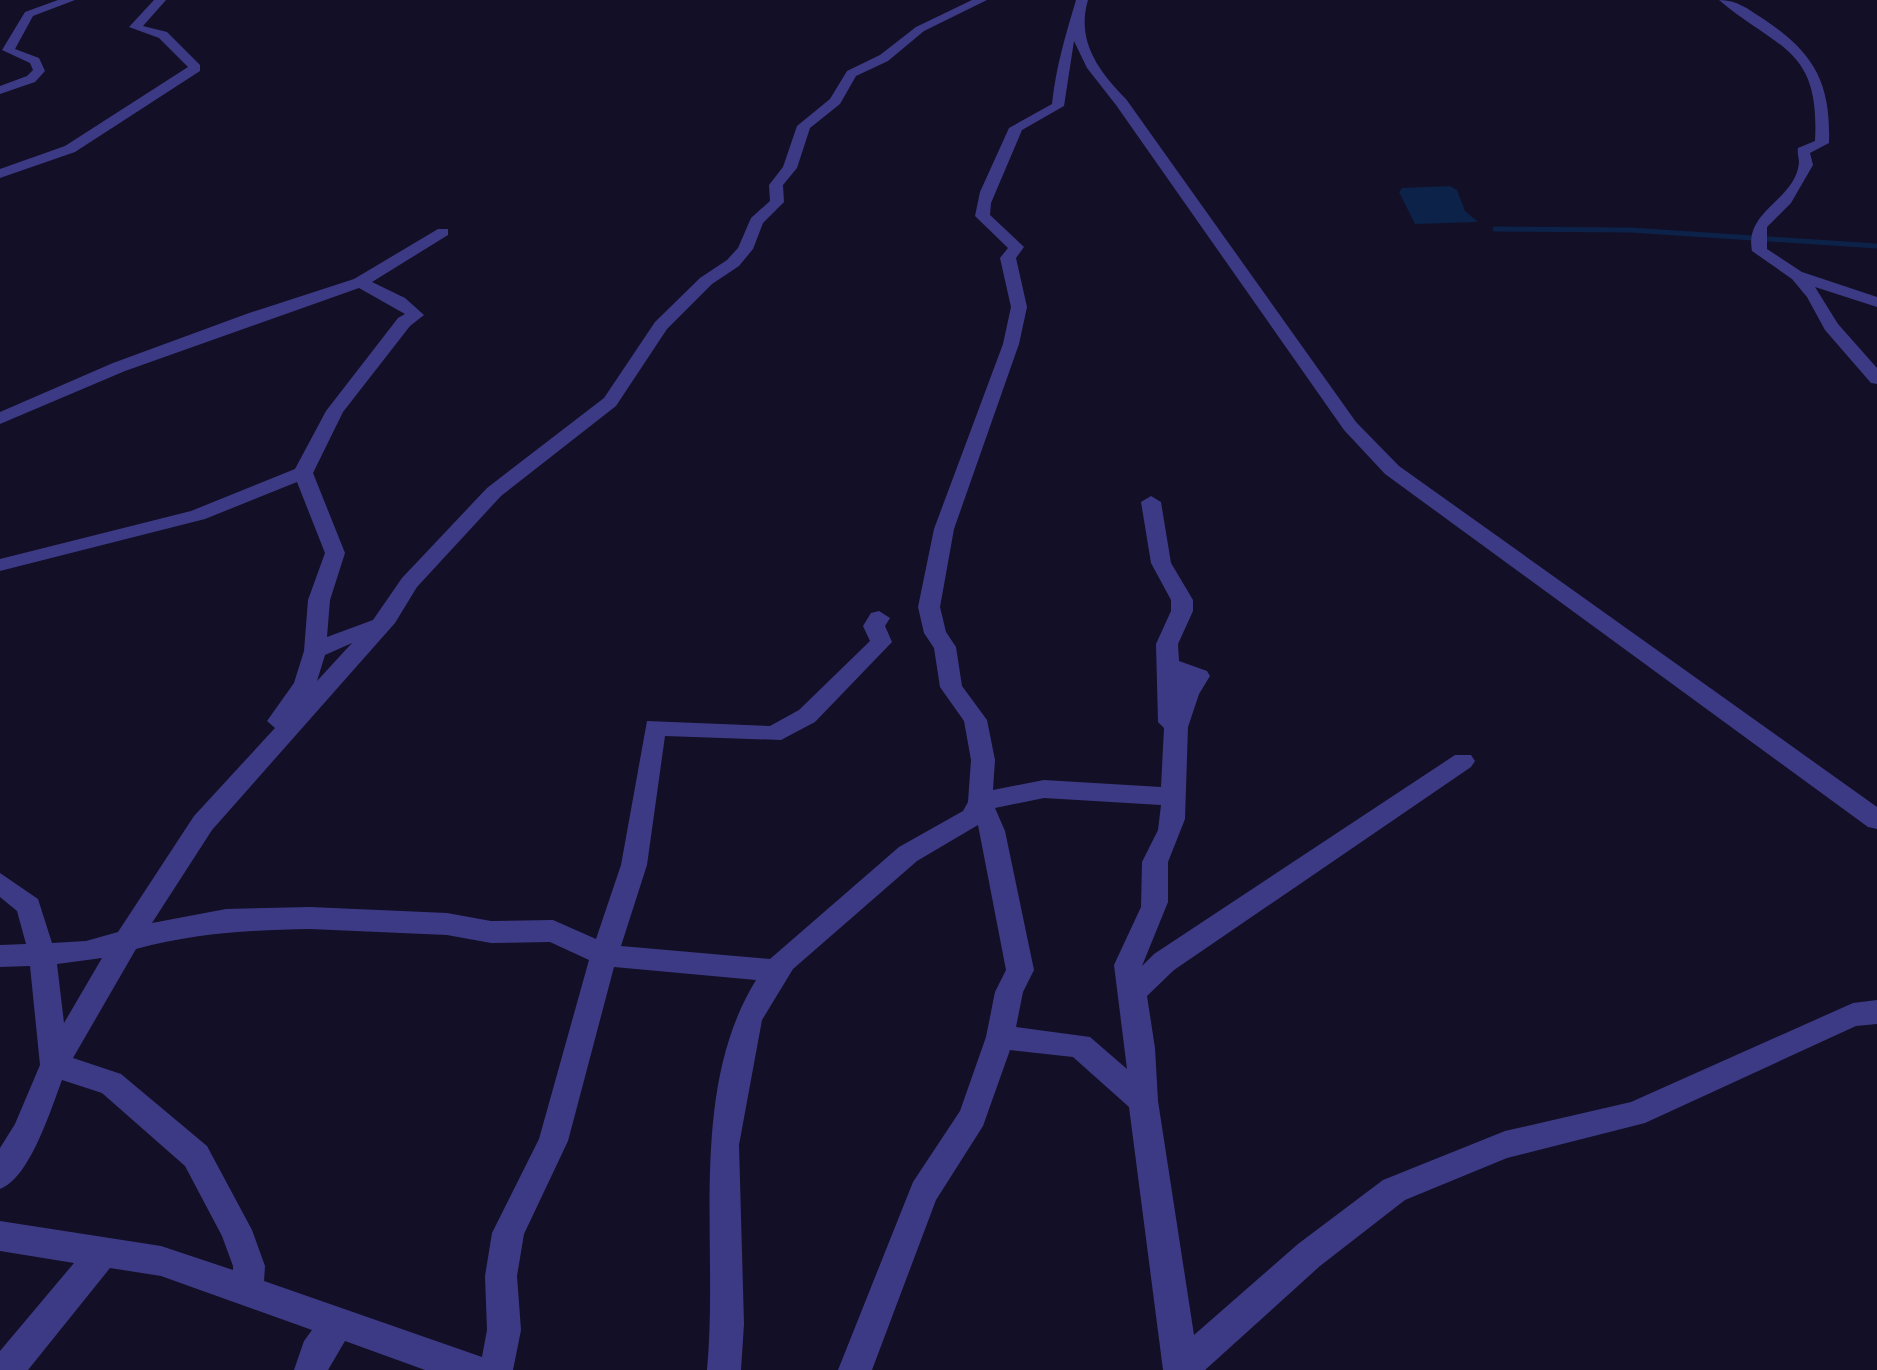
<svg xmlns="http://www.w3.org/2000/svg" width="1877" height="1370" viewBox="0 0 1877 1370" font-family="'Noto Sans',sans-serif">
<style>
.water{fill:#0c2248}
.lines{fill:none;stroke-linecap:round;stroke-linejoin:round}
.stream{stroke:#0c2248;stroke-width:5}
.minor{fill:#3d3a85;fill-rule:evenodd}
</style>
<rect width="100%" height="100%" fill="#130f26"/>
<!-- water -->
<path class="water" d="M 1450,186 L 1457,190 L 1465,211 L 1478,222 L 1415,224 L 1399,192 L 1402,188 Z"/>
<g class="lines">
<!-- stream -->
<path class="stream" d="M 1495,229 L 1630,230 L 1877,246"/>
<!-- minor -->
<path class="minor" d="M 58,0 L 75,0 L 33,16 L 15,49 L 39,58 L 45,71 L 35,82 L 0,94 L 0,86 L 27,76 L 33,70 L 30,63 L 2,50 L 25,12 Z
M 154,0 L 166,0 L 143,26 L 167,32 L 200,65 L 200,71 L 75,152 L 0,178 L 0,169 L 65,146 L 188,67 L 159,38 L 129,27 Z
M 972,0 L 987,0 L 924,31 L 888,61 L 856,76 L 840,104 L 810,128 L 797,168 L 783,185 L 784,202 L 763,223 L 753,249 L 739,266 L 712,284 L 667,329 L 616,406 L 501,496 L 417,587 L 395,623 L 212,830 L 152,923 L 226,909 L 310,907 L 447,913 L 491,921 L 553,920 L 596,939 L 621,865 L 647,721 L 770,726 L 799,710 L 870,641 L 863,626 L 871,613 L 879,611 L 890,618 L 885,626 L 892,642 L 815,722 L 781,740 L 665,736 L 647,865 L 621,946 L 770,959 L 899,847 L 963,811 L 968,802 L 971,760 L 964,721 L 940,687 L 934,648 L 924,633 L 918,607 L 934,529 L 1003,344 L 1011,307 L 1000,258 L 1008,248 L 975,216 L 980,192 L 1009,128 L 1052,104 C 1056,66 1066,34 1076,0 L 1088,0 C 1076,40 1098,71 1126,99 L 1356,422 L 1399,466 L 1877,807 L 1877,829 L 1868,827 L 1385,474 L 1344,430 L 1116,105 L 1087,68 L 1074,41 L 1064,106 L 1022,130 L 991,203 L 990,215 L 1024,247 L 1016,258 L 1027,307 L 1019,344 L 954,529 L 940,607 L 946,632 L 956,647 L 962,686 L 987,720 L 995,760 L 993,790 L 1044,780 L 1161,787 L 1164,728 L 1158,722 L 1156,644 L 1171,611 L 1171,600 L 1151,563 L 1141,502 L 1151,496 L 1161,502 L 1171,563 L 1193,600 L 1193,611 L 1178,644 L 1179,661 L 1207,671 L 1210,676 L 1199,694 L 1188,727 L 1185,819 L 1168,862 L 1168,902 L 1142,966 L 1154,954 L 1455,755 L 1471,755 L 1475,761 L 1471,767 L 1174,970 L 1147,996 L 1155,1048 L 1158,1101 L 1194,1335 L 1298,1244 L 1383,1180 L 1505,1131 L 1631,1102 L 1853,1003 L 1877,1000 L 1877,1024 L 1856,1026 L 1645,1123 L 1507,1158 L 1405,1200 L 1320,1266 L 1205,1370 L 1163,1370 L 1129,1107 L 1073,1057 L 1010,1050 L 983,1126 L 936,1200 L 872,1370 L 838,1370 L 913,1182 L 960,1111 L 986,1037 L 995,992 L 1006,970 L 978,825 L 917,861 L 793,969 L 762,1020 L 739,1145 L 744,1324 L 741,1370 L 707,1370 C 719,1244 687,1092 756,980 L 614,967 L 568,1141 L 524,1234 L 517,1276 L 521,1330 L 513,1370 L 425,1370 L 345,1341 L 328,1370 L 294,1370 L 304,1341 L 312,1330 L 161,1276 L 110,1268 L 28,1370 L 0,1370 L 0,1351 L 74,1263 L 0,1251 L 0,1221 L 161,1246 L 233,1270 L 233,1266 L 222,1236 L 185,1166 L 102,1093 L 62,1080 C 51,1109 30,1178 0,1189 L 0,1148 L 15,1124 L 40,1065 L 30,966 L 0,967 L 0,945 L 26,944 L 17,911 L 0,897 L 0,873 L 38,899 L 52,943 L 86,941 L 118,932 L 194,816 L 275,728 L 267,721 L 294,683 L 304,651 L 308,600 L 325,553 L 297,482 L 205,519 L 0,571 L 0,559 L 191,511 L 295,469 L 326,411 L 398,318 L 405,314 L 359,288 L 125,371 L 0,424 L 0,412 L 113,363 L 249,313 L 354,279 L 438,229 L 448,229 L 448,235 L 372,282 L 405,298 L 424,315 L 410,326 L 343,412 L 313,473 L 345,553 L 330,600 L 327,637 L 373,620 L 402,578 L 487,488 L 604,398 L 655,322 L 700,278 L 727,260 L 738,248 L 751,218 L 770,201 L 769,185 L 783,167 L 797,126 L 830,99 L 847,71 L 880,55 L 916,27 ZM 352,643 L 317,681 L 325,655 ZM 1044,798 L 1161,805 L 1158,830 L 1142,862 L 1141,907 L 1114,965 L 1127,1069 L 1090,1037 L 1016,1027 L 1023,992 L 1034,970 L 1005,831 L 995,808 ZM 310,929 L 447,935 L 491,943 L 550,942 L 589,960 L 539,1139 L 492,1233 L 485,1276 L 487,1330 L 482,1357 L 264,1281 L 265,1266 L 252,1230 L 207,1146 L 121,1074 L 73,1058 L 136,949 C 195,933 249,930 310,929 ZM 102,958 L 64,1023 L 57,964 Z
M 1719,0 C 1737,0 1748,9 1762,18 C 1813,52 1831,81 1829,143 L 1810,153 L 1813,165 L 1791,203 L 1767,227 L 1767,249 L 1802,272 L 1877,297 L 1877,307 L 1815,287 L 1838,324 L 1877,368 L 1877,384 L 1871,383 L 1825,330 L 1807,297 L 1792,279 L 1752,251 C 1744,210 1795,201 1799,163 C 1799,158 1797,153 1798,148 L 1815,141 C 1820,47 1778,50 1719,0 Z"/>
</g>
</svg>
